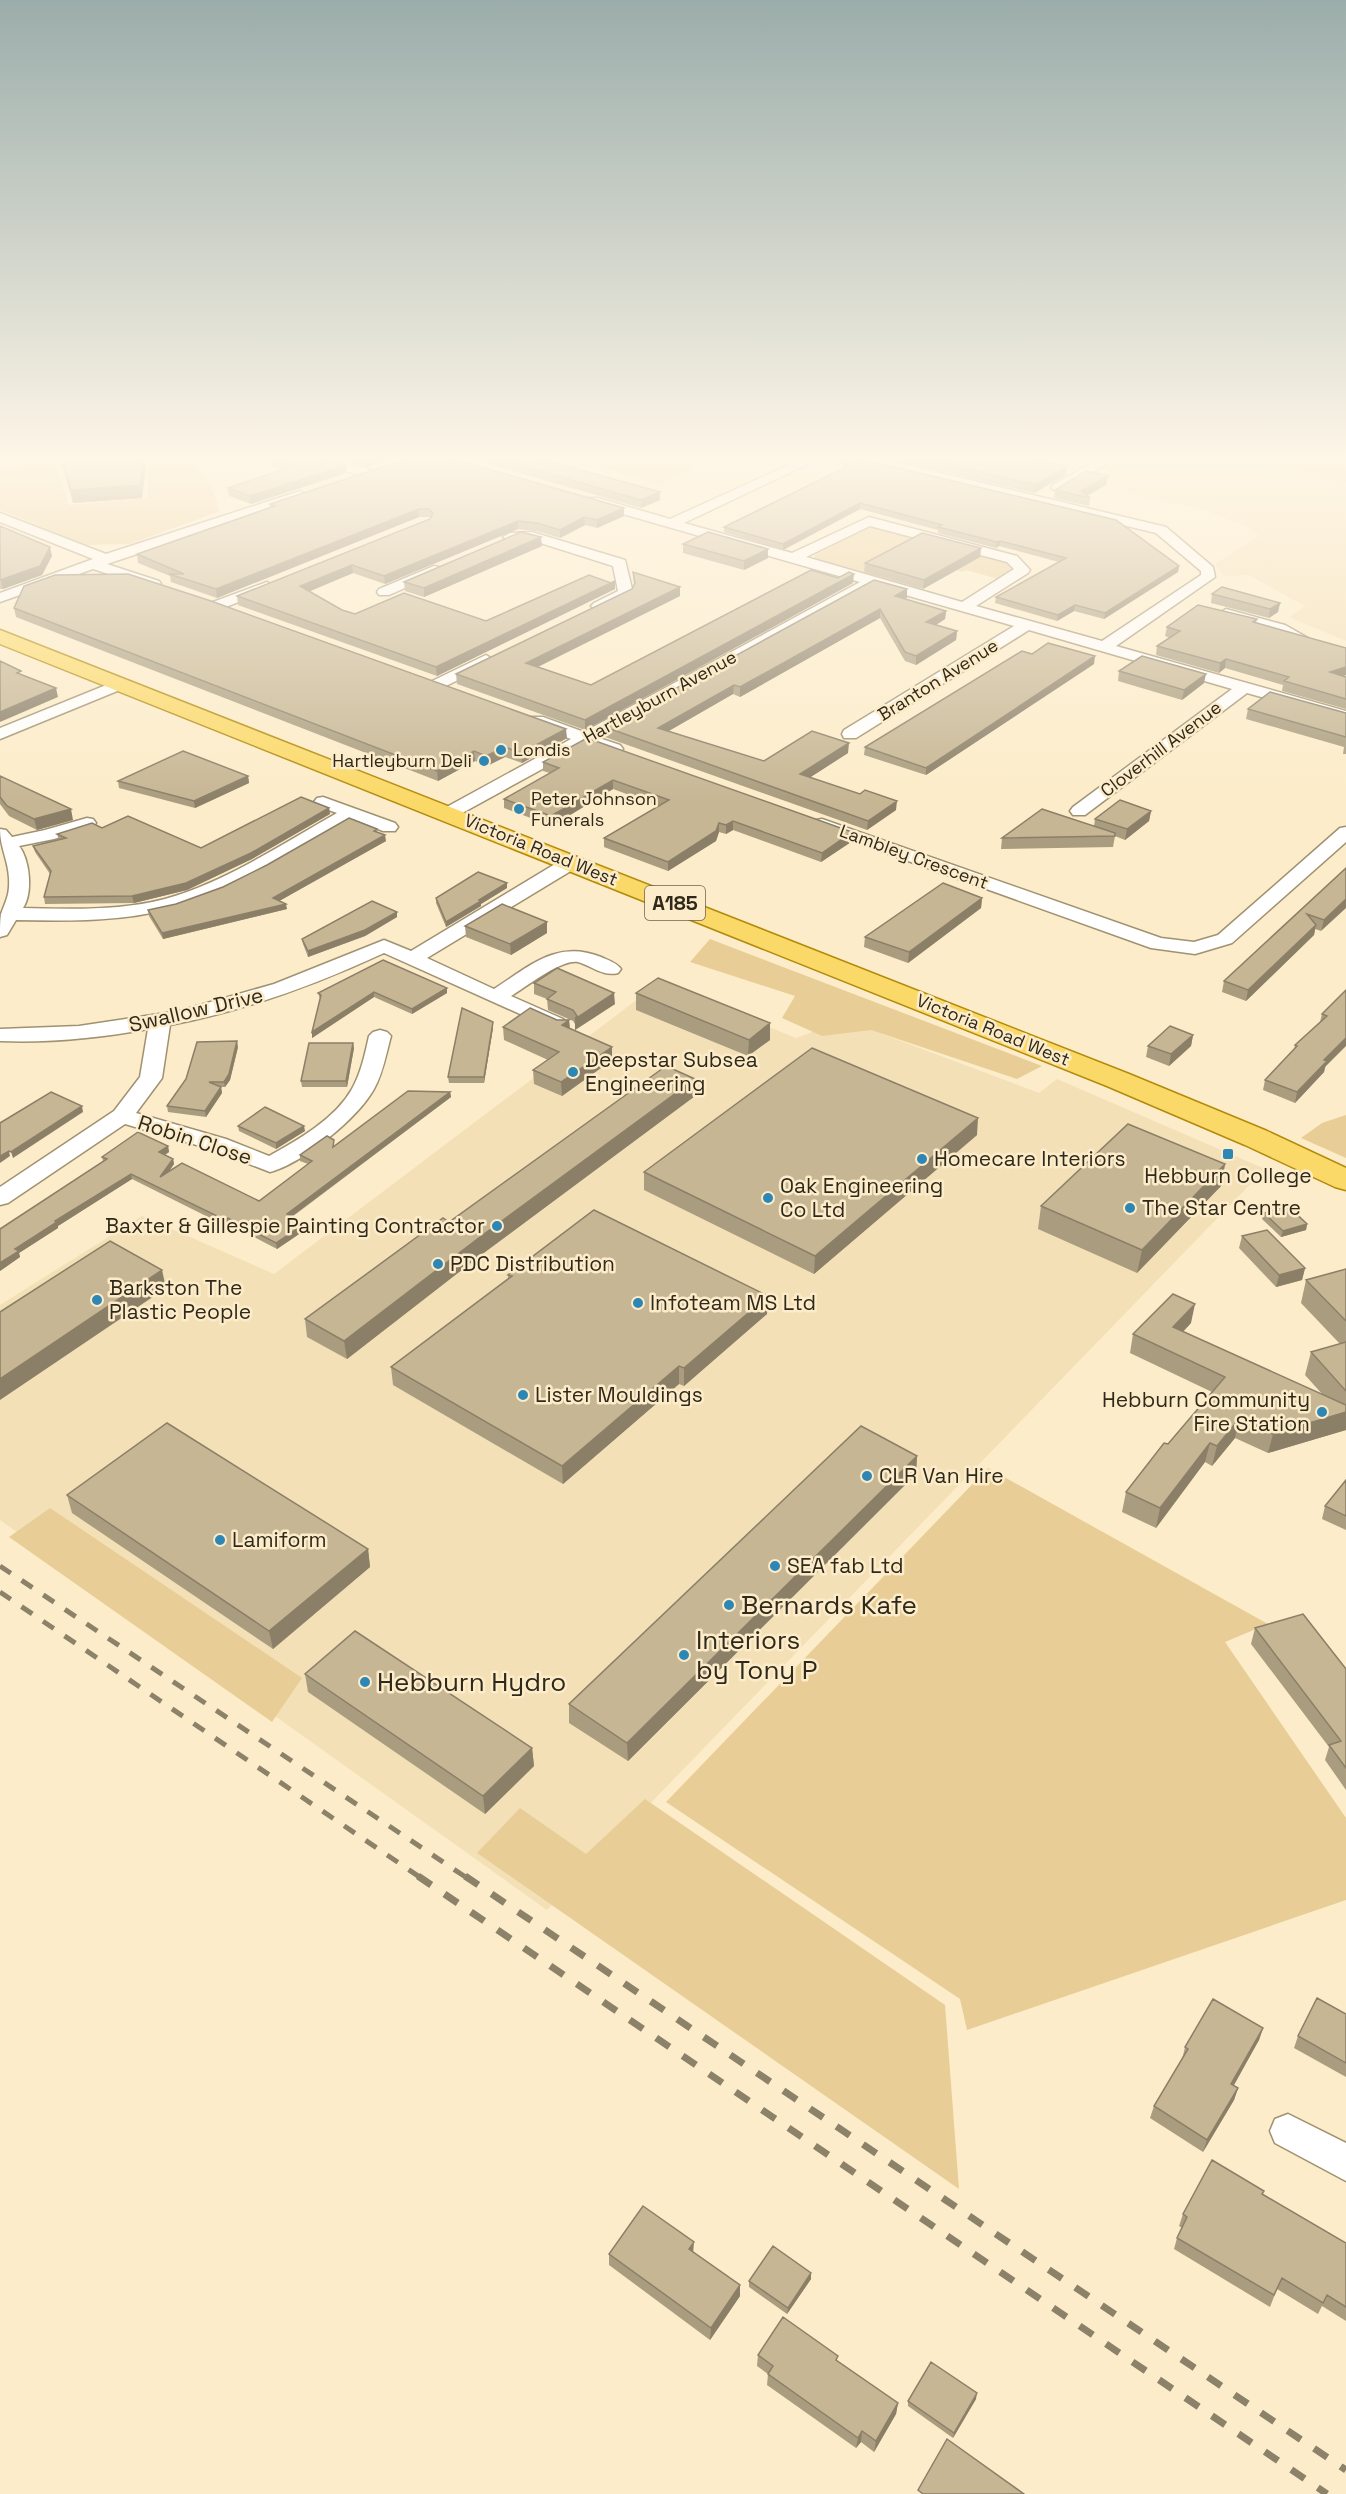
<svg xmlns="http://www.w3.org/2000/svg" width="1346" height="2494" viewBox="0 0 1346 2494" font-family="'Space Grotesk',sans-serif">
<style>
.built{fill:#f4e0b6}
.green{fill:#e8ce96}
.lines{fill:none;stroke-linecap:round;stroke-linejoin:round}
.minor-casing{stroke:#a09170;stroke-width:3}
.primary-casing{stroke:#b28a0b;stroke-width:3}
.minor{fill:#fff;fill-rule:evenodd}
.primary{fill:#fbd968;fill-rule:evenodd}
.rail-far1{stroke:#8c826a;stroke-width:5;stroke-dasharray:13 13;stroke-linecap:butt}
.rail{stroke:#8c826a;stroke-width:7;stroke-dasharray:16 16;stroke-linecap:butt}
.wall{fill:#aa9d7f}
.shaded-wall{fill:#8b7f68}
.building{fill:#c6b694;stroke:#8b7f68;stroke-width:1.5}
.poi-dot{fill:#2e86b4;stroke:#fcecc9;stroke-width:2}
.labels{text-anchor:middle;stroke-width:5;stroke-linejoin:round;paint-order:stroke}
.far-street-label{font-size:18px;fill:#2f291b;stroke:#fcecc9}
.far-poi-label{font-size:18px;fill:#2f291b;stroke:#fcecc9;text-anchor:start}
.shield{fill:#fcecc9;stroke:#6c644f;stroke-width:1.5}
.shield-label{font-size:20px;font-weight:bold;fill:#2f291b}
.street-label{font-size:21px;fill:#2f291b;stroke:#fcecc9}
.poi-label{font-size:21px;fill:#2f291b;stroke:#fcecc9;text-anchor:start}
.near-poi-label{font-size:26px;fill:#2f291b;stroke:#fcecc9;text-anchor:start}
</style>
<rect width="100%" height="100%" fill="#fcecc9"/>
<!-- built -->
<path class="built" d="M 1129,454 L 1226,454 L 1269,462 L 1346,484 L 1346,641 L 1289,617 L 1305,606 L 1265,584 L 1249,575 L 1223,576 L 1215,564 L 1259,536 L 1246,526 L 1204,510 L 1129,493 L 1106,476 L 1112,464 Z
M 659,983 L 796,1038 L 845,1020 L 1039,1093 L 1057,1079 L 1265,1169 L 547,1910 L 0,1520 L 0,1305 L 142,1216 L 274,1274 Z"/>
<!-- green -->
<path class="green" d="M 189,454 L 214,493 L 220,511 L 130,544 L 86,545 L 0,510 L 0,469 L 54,463 L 69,505 L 147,498 L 149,457 Z
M 549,454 L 717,454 L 722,455 L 661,484 Z
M 1226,454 L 1346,454 L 1346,483 L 1269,462 Z
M 868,528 L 878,528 L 1004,562 L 1014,569 L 998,579 L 966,570 L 963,572 L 897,553 L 923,583 L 916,587 L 814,558 L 815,555 Z
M 710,939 L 1042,1066 L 1017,1079 L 871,1030 L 822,1036 L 782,1018 L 795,996 L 690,962 Z
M 1346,1115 L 1346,1158 L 1301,1138 L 1322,1123 Z
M 988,1468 L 1268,1624 L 1225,1642 L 1346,1818 L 1346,1900 L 967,2030 L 960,1999 L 666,1802 Z
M 50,1508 L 302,1678 L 272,1722 L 9,1537 Z
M 645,1799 L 945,2005 L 959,2189 L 477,1853 L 520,1808 L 586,1854 Z"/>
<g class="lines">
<!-- minor casing -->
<g class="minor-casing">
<path id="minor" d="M 300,454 L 319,454 L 372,470 L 374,473 L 367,477 L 362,476 L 301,457 Z
M 813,454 L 829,454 L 684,523 L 792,553 L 869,517 L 1017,556 L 1030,570 L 1028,573 L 976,606 L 1102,641 L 1201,575 L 1201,571 L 1156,533 L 840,457 L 839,454 L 861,454 L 1166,527 L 1213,567 L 1215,577 L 1116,646 L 1346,711 L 1346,721 L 1247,693 L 1085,815 L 1073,815 L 1070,811 L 1073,807 L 1232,689 L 1029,630 L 856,738 L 844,738 L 842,734 L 844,730 L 1014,626 L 874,586 L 599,738 L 620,745 L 623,749 L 620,753 L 614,754 L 586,745 L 455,817 L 443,817 L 440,813 L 443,809 L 571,739 L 531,725 L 529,721 L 531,717 L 543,717 L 584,732 L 860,582 L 588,504 L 586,501 L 588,498 L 598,498 L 670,519 ZM 870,526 L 1007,562 L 1014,569 L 962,602 L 806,557 Z
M 1064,454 L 1086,454 L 1102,458 L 1109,454 L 1124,454 L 1058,492 L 1051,488 L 1053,485 L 1092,463 L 1065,457 Z
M 300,491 L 307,495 L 305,498 L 107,564 L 159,581 L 161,584 L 159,587 L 149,587 L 93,569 L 0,602 L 0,593 L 93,559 L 0,522 L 0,513 L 106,554 Z
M 532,532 L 625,560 L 633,593 L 604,609 L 594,609 L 591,606 L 594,603 L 618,591 L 613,566 L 531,540 L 510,541 L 503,537 L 510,533 Z
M 434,566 L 439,567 L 441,570 L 439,573 L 389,595 L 379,595 L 377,592 L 379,589 Z
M 267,582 L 274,586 L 272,589 L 223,608 L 218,610 L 210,605 L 213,602 Z
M 1226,609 L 1285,625 L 1308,638 L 1300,643 L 1275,631 L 1221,617 L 1218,614 Z
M 486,655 L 494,660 L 492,663 L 442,688 L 436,690 L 428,685 L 430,682 Z
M 121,679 L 127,681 L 129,684 L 127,687 L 0,739 L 0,728 Z
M 323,797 L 395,823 L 398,827 L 395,831 L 383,831 L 353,819 C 296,851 240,889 176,907 C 125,922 69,921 16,920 L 7,935 L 0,937 C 0,930 0,920 1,914 C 6,900 10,895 9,878 C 8,859 0,848 0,829 L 6,830 L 12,837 L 45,830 L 87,818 L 93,819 L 96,823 L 93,827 L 54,839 L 19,846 C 30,860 33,893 23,908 C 70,909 119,911 165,899 C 226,882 282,844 337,813 L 317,806 L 314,802 L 317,798 Z
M 822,819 L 1161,938 L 1194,942 L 1218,935 L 1340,828 L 1346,827 L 1346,842 L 1232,943 L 1195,954 L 1151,948 L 816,828 L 813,824 L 816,820 Z
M 572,856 L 579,858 L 581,862 L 579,866 L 427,958 L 494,989 C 530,966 557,939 601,957 C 608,960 617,963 621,969 L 618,973 C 603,977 592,966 578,962 C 561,959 526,987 511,996 L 563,1019 L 566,1023 L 563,1027 L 556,1029 L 549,1027 L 384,953 C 315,985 244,1011 170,1025 L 162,1078 L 136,1113 L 226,1139 L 269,1156 C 298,1140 335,1119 352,1089 C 361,1073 365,1054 369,1036 L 373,1032 L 380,1030 L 387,1032 L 391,1036 C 386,1054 383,1073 374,1089 C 358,1118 302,1164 270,1172 L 210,1149 L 125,1124 L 8,1203 L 0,1205 L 0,1187 L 114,1111 L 140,1077 L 148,1029 C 100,1038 49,1043 0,1041 L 0,1029 L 79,1026 L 179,1011 L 274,984 L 384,940 L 411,951 L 565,858 Z
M 1288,2114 L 1346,2143 L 1346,2181 L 1275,2143 L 1270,2131 L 1275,2119 Z"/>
</g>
<!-- primary casing -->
<g class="primary-casing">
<path id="primary" d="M 0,630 L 1129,1074 L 1267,1131 L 1346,1168 L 1346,1190 L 1335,1187 L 1245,1145 L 1107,1086 L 0,644 Z"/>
</g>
<!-- minor -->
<use href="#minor" class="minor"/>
<!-- primary -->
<use href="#primary" class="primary"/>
<!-- rail-far1 -->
<path class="rail-far1" d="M 0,1566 L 467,1878
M 0,1592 L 421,1878"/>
<!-- rail -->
<path class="rail" d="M 418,1876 L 1327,2494
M 465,1876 L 1346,2470"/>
</g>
<!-- wall -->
<path class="wall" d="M 60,454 L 147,456 L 142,498 L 73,503 L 62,465 Z
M 252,454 L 308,454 L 346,473 L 251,504 L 229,496 L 228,488 L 283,470 L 270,466 L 270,460 Z
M 326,454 L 405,454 L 367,467 Z
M 454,454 L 523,454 L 660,500 L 641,508 Z
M 767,454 L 794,454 L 784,458 Z
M 840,454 L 1179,566 L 1178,572 L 1104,619 L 1074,611 L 1057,621 L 995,603 L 996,597 L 1059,562 L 999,546 L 996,548 L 938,533 L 938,530 L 860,509 L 783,550 L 724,532 L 724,527 L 844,468 L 840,459 Z
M 870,454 L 1060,454 L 1045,462 L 1066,475 L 1034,493 Z
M 1108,476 L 1106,485 L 1087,496 L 1090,498 L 1089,506 L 1054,498 L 1055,490 Z
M 270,504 L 624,508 L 624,516 L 597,528 L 585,525 L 560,538 L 537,531 L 518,529 L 385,584 L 353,573 L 309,591 L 342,610 L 355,614 L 486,621 L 615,581 L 615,589 L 437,676 L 238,605 L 237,596 L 430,519 L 431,518 L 430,517 L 419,517 L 217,598 L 171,582 L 170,576 L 138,563 L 137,554 L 270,507 Z
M 0,526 L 52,556 L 42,575 L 3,589 L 0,589 Z
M 683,544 L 768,549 L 768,558 L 744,570 L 683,553 Z
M 542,546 L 424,597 L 405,591 L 404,582 Z
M 981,548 L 980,557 L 923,589 L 864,572 L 865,563 Z
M 633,572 L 680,587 L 680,596 L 538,667 L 591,685 L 853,583 L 585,730 L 457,684 L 456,674 L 632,589 L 634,585 Z
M 1212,594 L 1280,603 L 1278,612 L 1269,618 L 1211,603 Z
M 907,598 L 905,599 L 946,611 L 945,619 L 936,625 L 957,631 L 956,640 L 916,665 L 905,661 L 880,618 L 740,697 L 733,694 L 669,731 L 764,761 L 848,753 L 810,777 L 896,810 L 867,830 L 605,737 L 605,727 Z
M 14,608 L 567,738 L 522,763 L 505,757 L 487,766 L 475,761 L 438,781 L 16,617 Z
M 1257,619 L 1256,623 L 1346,648 L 1346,675 L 1343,676 L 1346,677 L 1346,709 L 1282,691 L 1283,685 L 1225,668 L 1219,673 L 1156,655 L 1157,646 L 1170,638 L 1165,636 L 1167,627 Z
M 1094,664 L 926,775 L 864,755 L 865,747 Z
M 1119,671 L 1204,683 L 1182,700 L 1118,681 Z
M 1248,709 L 1346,713 L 1346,754 L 1343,754 L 1344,747 L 1246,719 Z
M 543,762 L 851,842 L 821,862 L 733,830 L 726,834 L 719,832 L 716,841 L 668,871 L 604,847 L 604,838 L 659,806 L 613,789 L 552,826 L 504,808 L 504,799 L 550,773 L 543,771 Z
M 0,776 L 73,820 L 37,830 L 9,816 L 0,804 Z
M 248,776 L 249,783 L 195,808 L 119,788 L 118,781 Z
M 329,808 L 330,814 L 252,859 L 187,890 L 134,903 L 45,904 L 44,897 L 50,874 L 35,852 L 33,846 L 59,840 L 57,834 L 102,828 L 201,848 Z
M 1151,811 L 1149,821 L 1125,840 L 1115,836 L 1113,847 L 1001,849 L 1002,838 L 1094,826 L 1095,819 Z
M 377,829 L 377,832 L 386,841 L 279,901 L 287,909 L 163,939 L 149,916 L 148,910 L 176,904 Z
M 1346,868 L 1321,931 L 1315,929 L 1314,935 L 1246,1001 L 1222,992 L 1224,981 Z
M 507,888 L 481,904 L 481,906 L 446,927 L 436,903 L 436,898 Z
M 982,898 L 981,908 L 908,963 L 864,947 L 865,937 Z
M 397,912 L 397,917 L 365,936 L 308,957 L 303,944 L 302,939 Z
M 547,922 L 547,933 L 511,955 L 466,937 L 465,926 Z
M 534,983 L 615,1004 L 575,1030 L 575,1024 L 573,1021 L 548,1010 L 547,999 L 534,994 Z
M 447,988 L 447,993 L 412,1014 L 374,997 L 312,1038 L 320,999 L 318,993 Z
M 1346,990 L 1324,1072 L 1295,1103 L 1263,1090 L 1265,1080 L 1294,1050 L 1295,1045 L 1320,1022 L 1322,1014 Z
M 636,993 L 770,1023 L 770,1040 L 748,1056 L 636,1010 Z
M 557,1020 L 569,1020 L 570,1028 L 612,1060 L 562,1096 L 534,1084 L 533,1070 L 548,1060 L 504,1040 L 503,1027 Z
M 493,1028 L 484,1083 L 449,1083 L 448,1077 Z
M 1193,1035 L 1191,1046 L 1169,1066 L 1146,1057 L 1148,1046 Z
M 238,1047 L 230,1080 L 225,1087 L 221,1087 L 222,1093 L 206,1117 L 168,1112 L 167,1106 Z
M 354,1048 L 347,1087 L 302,1087 L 301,1081 Z
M 695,1079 L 695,1096 L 481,1255 L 347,1359 L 307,1337 L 305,1319 L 449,1222 Z
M 450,1092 L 451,1097 L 292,1217 L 304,1224 L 305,1230 L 277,1249 L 229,1224 L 226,1226 L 132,1179 L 58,1226 L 58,1228 L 19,1253 L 20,1257 L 0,1271 L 0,1229 L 103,1161 L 102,1157 L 168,1146 L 169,1152 L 165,1155 L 173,1159 L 174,1164 L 169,1171 L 259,1201 L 308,1164 L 300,1161 L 300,1155 L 335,1146 Z
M 238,1126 L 305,1131 L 276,1149 L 239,1131 Z
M 977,1135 L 814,1274 L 644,1190 L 644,1172 Z
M 1225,1164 L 1221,1186 L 1137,1273 L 1038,1229 L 1041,1206 Z
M 1264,1213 L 1307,1224 L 1306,1230 L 1281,1237 L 1262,1219 Z
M 1242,1236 L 1305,1268 L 1302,1280 L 1276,1287 L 1239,1248 Z
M 1346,1269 L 1346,1430 L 1268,1453 L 1235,1438 L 1212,1466 L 1205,1462 L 1156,1528 L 1122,1512 L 1126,1492 L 1168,1444 L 1212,1392 L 1130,1353 L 1133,1334 L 1191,1323 L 1183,1332 L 1323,1395 L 1305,1375 L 1311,1352 L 1340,1344 L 1301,1303 L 1306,1280 Z
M 508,1275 L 767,1314 L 684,1386 L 679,1384 L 563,1484 L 393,1385 L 391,1367 L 508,1279 Z
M 917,1456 L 916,1474 L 628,1761 L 569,1723 L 569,1704 Z
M 1346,1480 L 1346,1530 L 1322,1519 L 1325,1506 Z
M 67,1495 L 368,1549 L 370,1567 L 273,1649 L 72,1513 Z
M 1255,1628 L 1346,1669 L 1346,1790 L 1325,1760 L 1329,1747 L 1251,1644 Z
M 305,1674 L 532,1748 L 534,1766 L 485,1814 L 308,1692 Z
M 1346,2014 L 1346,2077 L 1294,2048 L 1298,2036 Z
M 1263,2028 L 1259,2040 L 1233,2085 L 1238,2088 L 1234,2100 L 1203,2152 L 1150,2118 L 1154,2106 L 1182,2060 L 1185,2047 Z
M 1263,2194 L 1346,2243 L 1346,2321 L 1322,2306 L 1318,2314 L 1277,2289 L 1270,2307 L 1174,2249 L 1177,2238 L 1182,2228 L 1179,2226 L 1183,2214 Z
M 609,2254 L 740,2285 L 740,2296 L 710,2340 L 609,2265 Z
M 811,2279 L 787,2314 L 749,2287 L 749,2281 Z
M 758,2355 L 838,2361 L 898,2403 L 896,2414 L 874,2452 L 861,2442 L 856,2448 L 767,2385 L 768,2374 L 757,2366 Z
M 976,2399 L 953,2438 L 908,2406 L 908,2401 Z"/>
<!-- shaded-wall -->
<path class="shaded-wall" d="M 144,454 L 147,454 L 147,456 L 142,498 L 73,503 L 71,490 Z
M 381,454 L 405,454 L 367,467 L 366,459 Z
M 784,454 L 794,454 L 784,458 Z
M 1046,454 L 1060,454 L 1035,467 L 1036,459 Z
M 346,465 L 346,473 L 251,504 L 250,496 Z
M 1067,467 L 1066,475 L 1034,493 L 1035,485 Z
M 1108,476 L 1106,485 L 1085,497 L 1081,491 Z
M 660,492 L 660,500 L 641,508 L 641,500 Z
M 860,503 L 860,509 L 783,550 L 783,544 Z
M 624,508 L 624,516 L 597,528 L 597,520 Z
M 419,509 L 419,517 L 217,598 L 216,589 Z
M 584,517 L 585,525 L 560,538 L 560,530 Z
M 518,521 L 518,529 L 385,584 L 384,576 Z
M 541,537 L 542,546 L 424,597 L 424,588 Z
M 1000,541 L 999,546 L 996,548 L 997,542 Z
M 50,547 L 52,556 L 42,575 L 3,589 L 1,580 Z
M 981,548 L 980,557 L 923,589 L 924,580 Z
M 768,549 L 768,558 L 744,570 L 744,561 Z
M 352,565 L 353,573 L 301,595 L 300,586 Z
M 1179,566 L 1178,572 L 1104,619 L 1105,613 Z
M 854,574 L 853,583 L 585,730 L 585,720 Z
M 615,581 L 615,589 L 437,676 L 436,667 Z
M 680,587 L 680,596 L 527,672 L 526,663 Z
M 907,589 L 907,598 L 894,605 L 895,596 Z
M 1280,603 L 1278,612 L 1269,618 L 1270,609 Z
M 1075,605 L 1074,611 L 1057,621 L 1058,615 Z
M 880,609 L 880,618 L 740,697 L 740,687 Z
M 946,611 L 945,619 L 926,631 L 926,622 Z
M 957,631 L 956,640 L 916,665 L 916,656 Z
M 1095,656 L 1094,664 L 926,775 L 926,768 Z
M 1226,659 L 1225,668 L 1219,673 L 1220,663 Z
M 1346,667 L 1346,675 L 1328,682 L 1330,672 Z
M 1206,674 L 1204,683 L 1182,700 L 1184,690 Z
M 734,685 L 733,694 L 658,737 L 658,728 Z
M 56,688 L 58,697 L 0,722 L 0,712 Z
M 566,729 L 567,738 L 522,763 L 521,753 Z
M 849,743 L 848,753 L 800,784 L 800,774 Z
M 505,747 L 505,757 L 487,766 L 486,756 Z
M 474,751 L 475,761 L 438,781 L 437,771 Z
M 248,776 L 249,783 L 195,808 L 194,801 Z
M 613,780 L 613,789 L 552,826 L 551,816 Z
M 897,801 L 896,810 L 867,830 L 868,821 Z
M 329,808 L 330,814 L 252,859 L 187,890 L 134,903 L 132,896 Z
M 71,809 L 73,820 L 37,830 L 34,819 Z
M 1151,811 L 1149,821 L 1125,840 L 1127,829 Z
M 733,821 L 733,830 L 726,834 L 726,825 Z
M 719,823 L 719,832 L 716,841 L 668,871 L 668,862 Z
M 852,832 L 851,842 L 821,862 L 822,853 Z
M 385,835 L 386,841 L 274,904 L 273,898 Z
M 507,883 L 507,888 L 481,904 L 481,906 L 446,927 L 446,922 L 479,900 Z
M 982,898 L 981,908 L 908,963 L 909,952 Z
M 1346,899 L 1346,908 L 1321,931 L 1324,920 Z
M 286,904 L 287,909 L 163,939 L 162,933 Z
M 397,912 L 397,917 L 365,936 L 308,957 L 308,951 Z
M 547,922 L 547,933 L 511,955 L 510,944 Z
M 1316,925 L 1314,935 L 1246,1001 L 1248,990 Z
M 447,988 L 447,993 L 412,1014 L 412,1009 Z
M 374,992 L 374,997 L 312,1038 L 312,1032 Z
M 614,993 L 615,1004 L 575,1030 L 575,1019 Z
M 569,1020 L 570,1034 L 562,1025 Z
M 493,1022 L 493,1028 L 484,1083 L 484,1077 Z
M 770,1023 L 770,1040 L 748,1056 L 749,1040 Z
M 1193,1035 L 1191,1046 L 1169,1066 L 1171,1054 Z
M 1346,1038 L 1346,1046 L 1325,1067 L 1324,1072 L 1295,1103 L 1297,1092 L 1324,1060 Z
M 237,1041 L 238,1047 L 230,1080 L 225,1087 L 224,1082 Z
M 353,1043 L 354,1048 L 347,1087 L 346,1081 Z
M 612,1047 L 612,1060 L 562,1096 L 561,1082 Z
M 695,1079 L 695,1096 L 481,1255 L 347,1359 L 344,1341 L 480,1237 Z
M 221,1087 L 222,1093 L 206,1117 L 205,1111 Z
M 450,1092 L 451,1097 L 287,1220 L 287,1214 Z
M 82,1106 L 83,1112 L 13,1158 L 11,1152 Z
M 978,1118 L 977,1135 L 814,1274 L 815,1256 Z
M 304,1126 L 305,1131 L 276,1149 L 276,1143 Z
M 168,1146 L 169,1152 L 160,1158 L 159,1152 Z
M 9,1151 L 10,1156 L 0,1163 L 0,1156 Z
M 173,1159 L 174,1164 L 161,1183 L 160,1177 Z
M 1225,1164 L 1221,1186 L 1137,1273 L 1142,1250 Z
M 131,1174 L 132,1179 L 58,1226 L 58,1228 L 19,1253 L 20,1257 L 0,1271 L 0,1263 L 15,1249 L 55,1221 Z
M 228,1218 L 229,1224 L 226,1226 L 225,1220 Z
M 304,1224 L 305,1230 L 277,1249 L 276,1243 Z
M 1307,1224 L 1306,1230 L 1281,1237 L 1283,1231 Z
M 1305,1268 L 1302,1280 L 1276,1287 L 1279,1275 Z
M 162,1270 L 166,1288 L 0,1400 L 0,1379 Z
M 768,1296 L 767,1314 L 684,1386 L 684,1368 Z
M 1195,1304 L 1191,1323 L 1169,1346 L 1173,1327 Z
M 679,1366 L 679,1384 L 563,1484 L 562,1466 Z
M 1346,1412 L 1346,1430 L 1268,1453 L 1273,1434 Z
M 1239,1419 L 1235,1438 L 1212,1466 L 1217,1446 Z
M 1210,1443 L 1205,1462 L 1156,1528 L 1160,1508 Z
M 917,1456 L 916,1474 L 628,1761 L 627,1743 Z
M 368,1549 L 370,1567 L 273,1649 L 269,1631 Z
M 532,1748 L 534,1766 L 485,1814 L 483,1796 Z
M 1263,2028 L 1259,2040 L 1228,2096 L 1231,2084 Z
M 1238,2088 L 1234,2100 L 1203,2152 L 1207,2140 Z
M 694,2242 L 693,2254 L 689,2249 Z
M 811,2273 L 811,2279 L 787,2314 L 788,2308 Z
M 740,2285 L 740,2296 L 710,2340 L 711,2328 Z
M 977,2393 L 976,2399 L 953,2438 L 954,2433 Z
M 898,2403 L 896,2414 L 874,2452 L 876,2441 Z
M 862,2431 L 861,2442 L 856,2448 L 858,2438 Z"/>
<!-- building -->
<path class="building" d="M 61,454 L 144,454 L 140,485 L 71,490 Z
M 271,454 L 308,454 L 346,465 L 250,496 L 228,488 L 294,466 L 269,458 Z
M 350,454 L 381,454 L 366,459 Z
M 422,454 L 436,454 L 624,508 L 597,520 L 584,517 L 560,530 L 537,523 L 518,521 L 384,576 L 352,565 L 300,586 L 342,610 L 355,614 L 404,593 L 486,621 L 589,575 L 611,583 L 615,581 L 436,667 L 237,596 L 430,519 L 433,513 L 429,509 L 419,509 L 216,589 L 169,574 L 184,574 L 137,554 L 275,506 L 270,504 Z
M 480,454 L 523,454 L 660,492 L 641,500 Z
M 840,454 L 1116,520 L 1179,566 L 1105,613 L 1075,605 L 1058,615 L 996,597 L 1066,558 L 1000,541 L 997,542 L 938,527 L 942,525 L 860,503 L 783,544 L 724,527 L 846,467 Z
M 903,454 L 1046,454 L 1036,459 L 1067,467 L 1035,485 Z
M 1086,471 L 1108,476 L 1081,491 L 1090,498 L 1055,490 Z
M 0,526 L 50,547 L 40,566 L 0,580 Z
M 521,532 L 541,537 L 424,588 L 404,582 Z
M 708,532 L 768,549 L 744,561 L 683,544 Z
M 922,533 L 981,548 L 924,580 L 865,563 Z
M 811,570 L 838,578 L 849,572 L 854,574 L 585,720 L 456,674 L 632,589 L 635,583 L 633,572 L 680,587 L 526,663 L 591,685 Z
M 128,574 L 211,601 L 566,729 L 521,753 L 505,747 L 486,756 L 474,751 L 437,771 L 14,608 L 24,586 L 55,575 Z
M 874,580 L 907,589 L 895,596 L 946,611 L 926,622 L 957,631 L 916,656 L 905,652 L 880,609 L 740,687 L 734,685 L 658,728 L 764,761 L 812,731 L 849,743 L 800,774 L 860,794 L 865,790 L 897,801 L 868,821 L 605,727 Z
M 1222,587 L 1280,603 L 1270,609 L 1212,594 Z
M 1198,605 L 1257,619 L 1253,622 L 1346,648 L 1346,667 L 1330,672 L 1346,677 L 1346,699 L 1284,681 L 1289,677 L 1226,659 L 1220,663 L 1157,646 L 1180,631 L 1167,627 Z
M 1048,643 L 1095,656 L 926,768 L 865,747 L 1022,651 L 1032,654 Z
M 1142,656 L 1206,674 L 1184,690 L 1119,671 Z
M 0,661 L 21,671 L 17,673 L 56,688 L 0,712 Z
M 1270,692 L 1346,713 L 1346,737 L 1248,709 Z
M 587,738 L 852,832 L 822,853 L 733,821 L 726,825 L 719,823 L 716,831 L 668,862 L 604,838 L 669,800 L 613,780 L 551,816 L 504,799 L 559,768 L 543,762 Z
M 183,751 L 248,776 L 194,801 L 118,781 Z
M 0,776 L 71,809 L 34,819 L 7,806 L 0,797 Z
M 301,797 L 329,808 L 251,853 L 186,883 L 132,896 L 44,897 L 51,871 L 33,846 L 66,838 L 57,834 L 92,823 L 102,828 L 128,816 L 201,848 Z
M 1120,800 L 1151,811 L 1127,829 L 1095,819 Z
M 1042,809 L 1115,833 L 1115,836 L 1002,838 Z
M 349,818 L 377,829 L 374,831 L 385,835 L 273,898 L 286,904 L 162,933 L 148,910 L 176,904 L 223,887 L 267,865 Z
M 1346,868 L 1346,899 L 1324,920 L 1307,914 L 1316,925 L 1248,990 L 1224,981 Z
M 478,872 L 507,883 L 479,900 L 481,901 L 446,922 L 436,898 Z
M 943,883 L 982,898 L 909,952 L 865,937 Z
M 372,901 L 397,912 L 365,930 L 308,951 L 302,939 Z
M 502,904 L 547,922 L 510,944 L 465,926 Z
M 383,960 L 447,988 L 412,1009 L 374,992 L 312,1032 L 321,995 L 318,993 Z
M 557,968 L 614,993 L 575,1019 L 577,1016 L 573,1010 L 547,999 L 556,992 L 534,983 Z
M 658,978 L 770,1023 L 749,1040 L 636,993 Z
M 1346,990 L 1346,1038 L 1324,1060 L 1327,1061 L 1297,1092 L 1265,1080 L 1297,1046 L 1295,1045 L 1327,1016 L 1322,1014 Z
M 462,1008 L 493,1022 L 484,1077 L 448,1077 Z
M 530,1008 L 557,1020 L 569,1020 L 562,1025 L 612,1047 L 561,1082 L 533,1070 L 559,1052 L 503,1027 Z
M 1170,1026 L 1193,1035 L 1171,1054 L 1148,1046 Z
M 237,1041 L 229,1074 L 224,1082 L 209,1082 L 221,1087 L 205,1111 L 167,1106 L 186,1079 L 197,1042 Z
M 309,1043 L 353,1043 L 346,1081 L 301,1081 Z
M 812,1048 L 978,1118 L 815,1256 L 644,1172 Z
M 666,1066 L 695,1079 L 480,1237 L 344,1341 L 305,1319 L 443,1218 L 449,1222 Z
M 408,1091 L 450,1092 L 287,1214 L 304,1224 L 276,1243 L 228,1218 L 225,1220 L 131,1174 L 55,1221 L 57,1222 L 15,1249 L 19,1251 L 0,1263 L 0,1229 L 107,1159 L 102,1157 L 138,1132 L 168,1146 L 159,1152 L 173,1159 L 160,1177 L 182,1163 L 259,1201 L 312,1161 L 300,1155 L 327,1136 L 334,1140 L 333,1147 Z
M 51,1092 L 82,1106 L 11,1152 L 9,1151 L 0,1156 L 0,1123 Z
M 265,1107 L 304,1126 L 276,1143 L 238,1126 Z
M 1128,1124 L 1225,1164 L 1142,1250 L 1041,1206 Z
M 1288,1206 L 1307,1224 L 1283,1231 L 1264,1213 Z
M 594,1210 L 768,1296 L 684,1368 L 679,1366 L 562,1466 L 391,1367 L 512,1276 L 508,1275 Z
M 1267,1230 L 1305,1268 L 1279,1275 L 1242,1236 Z
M 110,1241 L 162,1270 L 0,1379 L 0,1312 Z
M 1346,1269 L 1346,1321 L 1306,1280 Z
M 1173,1294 L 1195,1304 L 1173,1327 L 1346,1405 L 1346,1412 L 1273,1434 L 1239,1419 L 1217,1446 L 1210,1443 L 1160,1508 L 1126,1492 L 1164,1443 L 1168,1444 L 1225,1377 L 1133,1334 Z
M 1346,1342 L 1346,1391 L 1311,1352 Z
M 167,1423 L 368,1549 L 269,1631 L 67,1495 Z
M 861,1426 L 917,1456 L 627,1743 L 569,1704 Z
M 1346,1480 L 1346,1516 L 1325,1506 Z
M 1303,1614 L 1346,1669 L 1346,1768 L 1329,1745 L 1341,1741 L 1255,1628 Z
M 355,1631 L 532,1748 L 483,1796 L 305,1674 Z
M 1317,1998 L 1346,2014 L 1346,2063 L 1298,2036 Z
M 1213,1999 L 1263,2028 L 1231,2084 L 1238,2088 L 1207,2140 L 1154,2106 L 1188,2049 L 1185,2047 Z
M 1212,2160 L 1264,2191 L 1262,2194 L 1346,2243 L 1346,2307 L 1327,2295 L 1323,2303 L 1282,2278 L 1274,2295 L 1177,2238 L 1187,2217 L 1183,2214 Z
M 643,2206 L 694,2242 L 689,2249 L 740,2285 L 711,2328 L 609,2254 Z
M 773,2246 L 811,2273 L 788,2308 L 749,2281 Z
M 783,2317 L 838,2356 L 836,2360 L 898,2403 L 876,2441 L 862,2431 L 858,2438 L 768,2374 L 773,2366 L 758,2355 Z
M 931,2362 L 977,2393 L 954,2433 L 908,2401 Z
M 947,2439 L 1024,2494 L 923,2494 L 918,2490 Z"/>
<!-- sky -->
<linearGradient id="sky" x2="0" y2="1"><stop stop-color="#9badaa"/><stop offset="0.57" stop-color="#fef6e7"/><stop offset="1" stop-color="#fef6e7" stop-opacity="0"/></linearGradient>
<rect width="1346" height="803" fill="url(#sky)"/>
<!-- markers -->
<g class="poi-dot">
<circle cx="501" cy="750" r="6"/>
<circle cx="484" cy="761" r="6"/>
<circle cx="519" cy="809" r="6"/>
<circle cx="573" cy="1072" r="6"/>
<rect x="1222" y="1148" width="12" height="12" rx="3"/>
<circle cx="922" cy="1159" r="6"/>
<circle cx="768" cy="1198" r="6"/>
<circle cx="1130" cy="1208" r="6"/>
<circle cx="497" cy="1226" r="6"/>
<circle cx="438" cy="1264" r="6"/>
<circle cx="97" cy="1300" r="6"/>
<circle cx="638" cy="1303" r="6"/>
<circle cx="523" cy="1395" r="6"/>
<circle cx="1322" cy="1412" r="6"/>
<circle cx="867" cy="1476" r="6"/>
<circle cx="220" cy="1540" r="6"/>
<circle cx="775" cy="1566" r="6"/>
<circle cx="729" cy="1605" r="6"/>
<circle cx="684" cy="1655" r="6"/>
<circle cx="365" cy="1682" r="6"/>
</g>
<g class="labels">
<!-- far-street labels -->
<g class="far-street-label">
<text transform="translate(938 680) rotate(-32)" y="6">Branton Avenue</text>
<text transform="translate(660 697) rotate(-29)" y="6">Hartleyburn Avenue</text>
<text transform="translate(1161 749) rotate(-37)" y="6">Cloverhill Avenue</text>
<text transform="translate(541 850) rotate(22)" y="6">Victoria Road West</text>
<text transform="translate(914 857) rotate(20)" y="6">Lambley Crescent</text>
<text transform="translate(993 1030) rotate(22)" y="6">Victoria Road West</text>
</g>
<!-- far-poi labels -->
<g class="far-poi-label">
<text x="513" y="756">Londis</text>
<text x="472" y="767" text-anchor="end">Hartleyburn Deli</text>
<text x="531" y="805">Peter Johnson<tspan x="531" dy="21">Funerals</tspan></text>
</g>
<!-- shield labels -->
<rect class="shield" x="645" y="886" width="60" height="34" rx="4.5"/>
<g class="shield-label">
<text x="675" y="910">A185</text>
</g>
<!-- street labels -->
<g class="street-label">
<text transform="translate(196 1010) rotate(-13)" y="7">Swallow Drive</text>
<text transform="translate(195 1140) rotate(18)" y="7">Robin Close</text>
</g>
<!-- poi labels -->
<g class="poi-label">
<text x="585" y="1067">Deepstar Subsea<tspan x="585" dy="24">Engineering</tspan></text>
<text x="934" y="1166">Homecare Interiors</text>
<text x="1228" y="1183" text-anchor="middle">Hebburn College</text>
<text x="780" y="1193">Oak Engineering<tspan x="780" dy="24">Co Ltd</tspan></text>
<text x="1142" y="1215">The Star Centre</text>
<text x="485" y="1233" text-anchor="end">Baxter &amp; Gillespie Painting Contractor</text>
<text x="450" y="1271">PDC Distribution</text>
<text x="109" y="1295">Barkston The<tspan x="109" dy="24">Plastic People</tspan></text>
<text x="650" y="1310">Infoteam MS Ltd</text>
<text x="535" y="1402">Lister Mouldings</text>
<text x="1310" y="1407" text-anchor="end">Hebburn Community<tspan x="1310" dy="24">Fire Station</tspan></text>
<text x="879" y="1483">CLR Van Hire</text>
<text x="232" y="1547">Lamiform</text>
<text x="787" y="1573">SEA fab Ltd</text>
</g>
<!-- near-poi labels -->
<g class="near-poi-label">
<text x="741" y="1614">Bernards Kafe</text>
<text x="696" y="1649">Interiors<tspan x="696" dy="30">by Tony P</tspan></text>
<text x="377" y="1691">Hebburn Hydro</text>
</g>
</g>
</svg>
